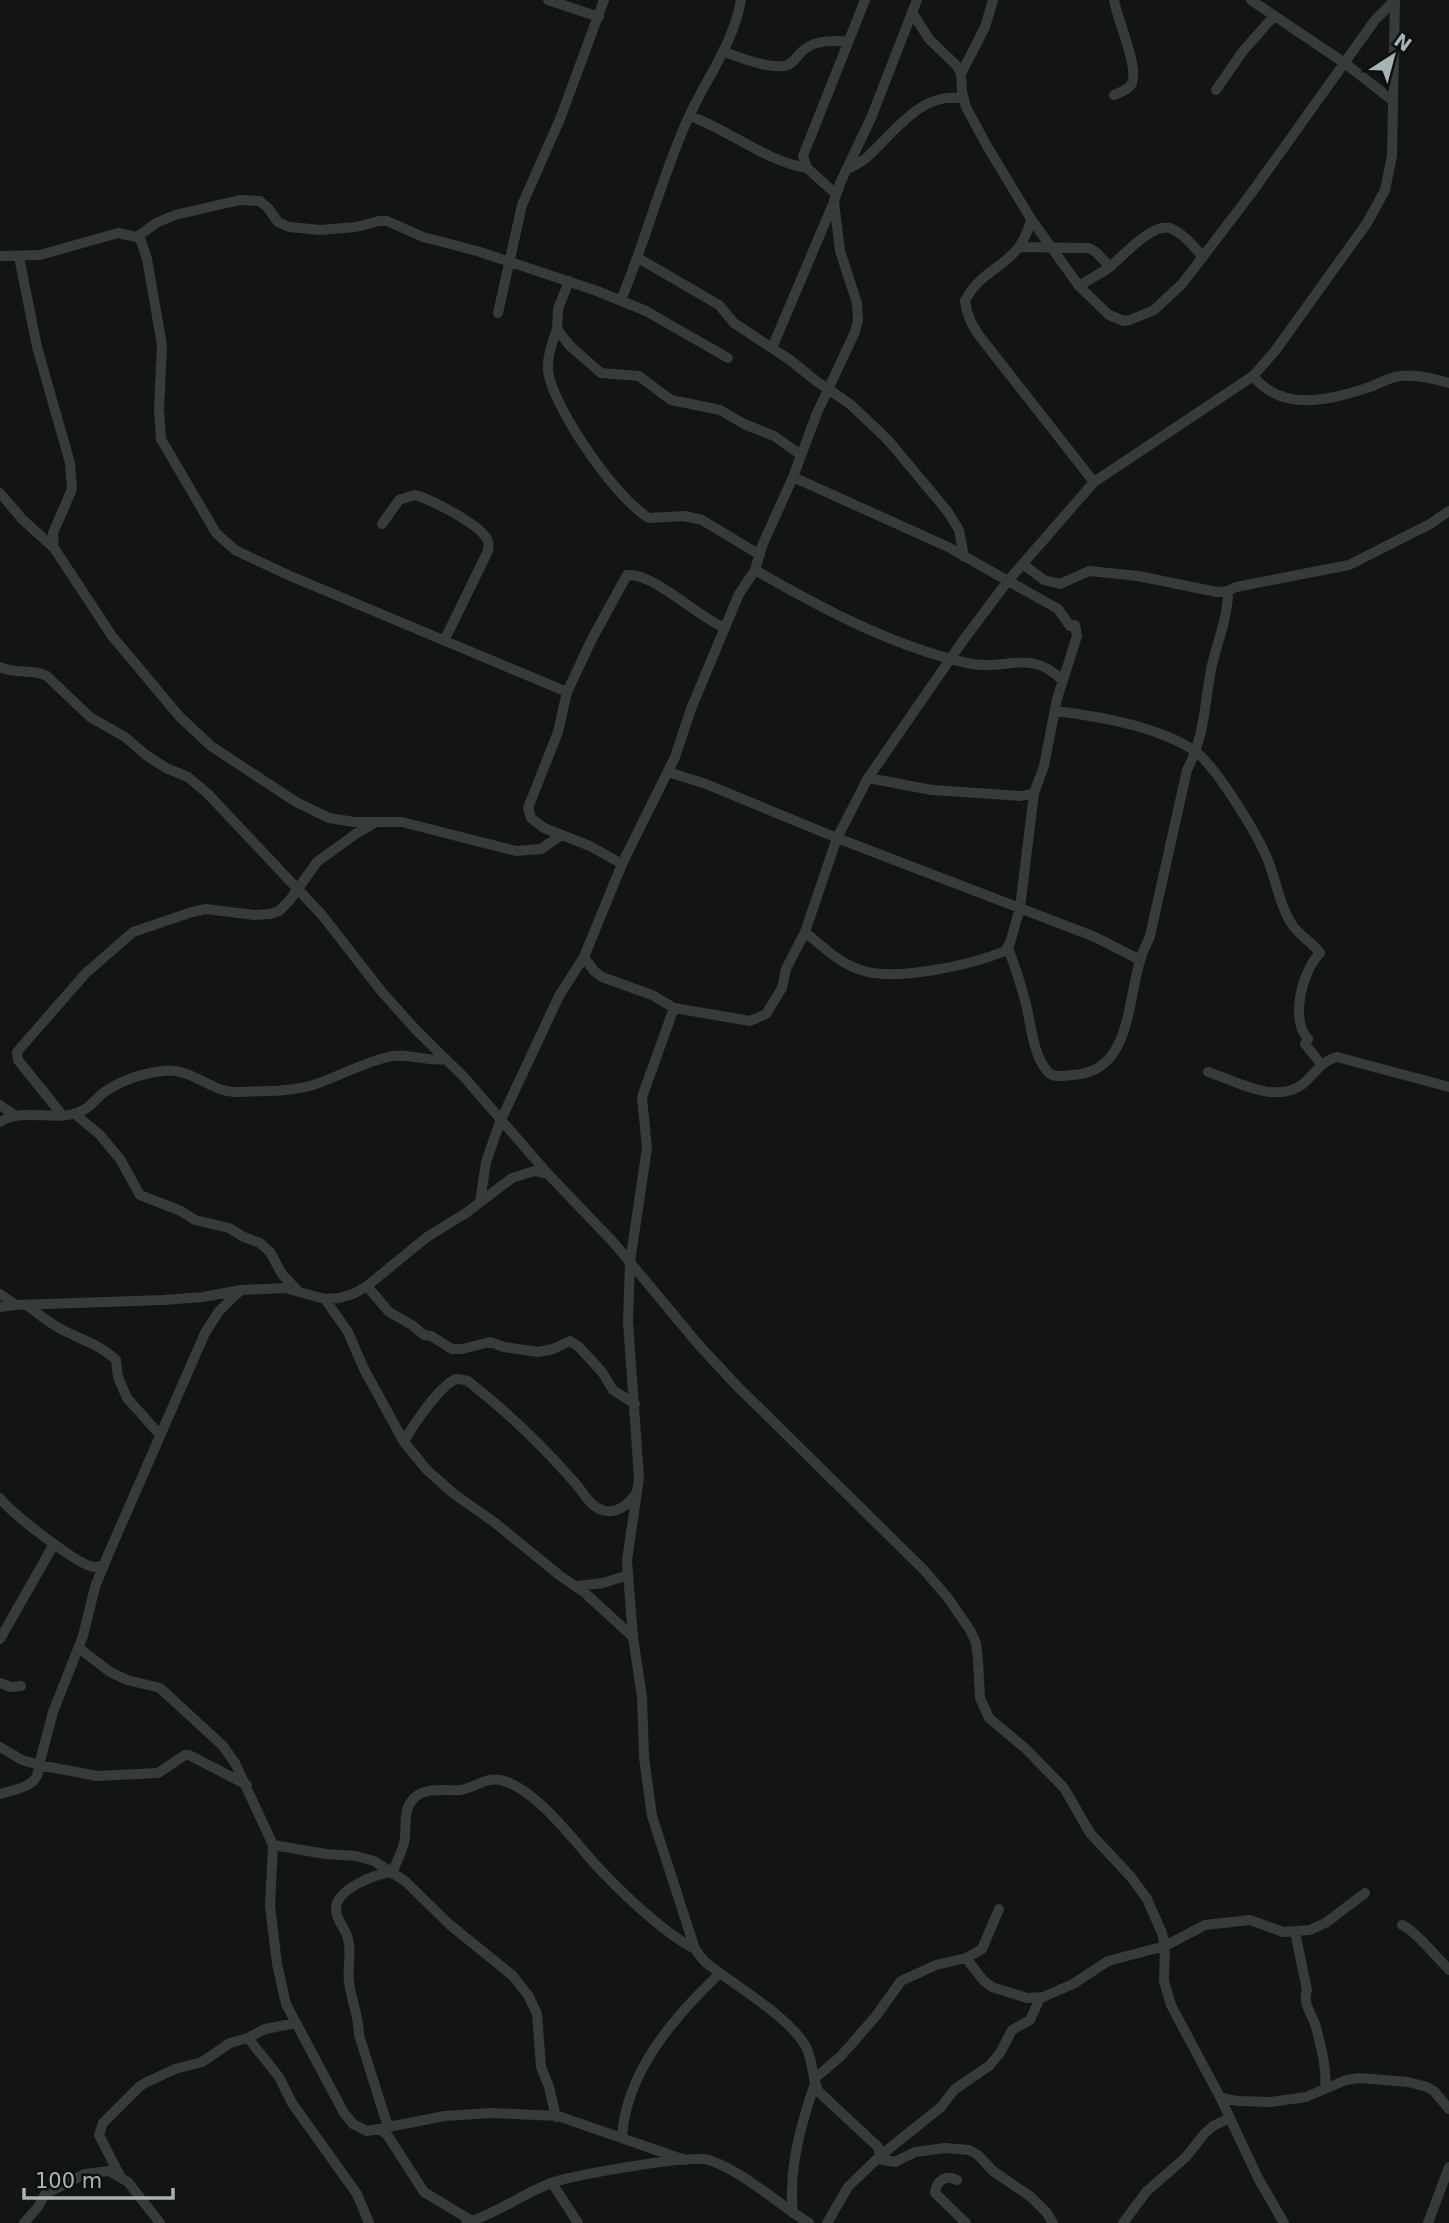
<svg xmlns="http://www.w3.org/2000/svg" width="1449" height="2223" viewBox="0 0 1449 2223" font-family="'DejaVu Sans',sans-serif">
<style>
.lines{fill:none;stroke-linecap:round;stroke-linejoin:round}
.street{stroke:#363b3b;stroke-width:10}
</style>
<rect width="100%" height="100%" fill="#131415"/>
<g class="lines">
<!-- street -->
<path class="street" d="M 548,0 L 599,17
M 993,0 L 985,27 L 961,74 L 962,92 L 966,107 L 987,146 L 1031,219 L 1079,286 L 1109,315 L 1124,321 L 1130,320 L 1154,310 L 1182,284 L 1250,195 L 1375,20 L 1395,0
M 1251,0 L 1346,64 L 1392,100
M 912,12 L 929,39 L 957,66 L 961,74
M 724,52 C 742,58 765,68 784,66 C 794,65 797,54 805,49 C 816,40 835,40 848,42
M 1216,90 L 1243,51 L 1274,16
M 1114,95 C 1120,92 1129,90 1132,83 C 1139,67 1117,19 1114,0
M 690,116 C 729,130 765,161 807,168
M 846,170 C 852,167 859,163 865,159 C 894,134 920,90 964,99
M 836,194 L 807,168 L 803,156 L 865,0
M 1031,219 C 1020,268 983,264 965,301 C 967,316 972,326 981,338 L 1094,482
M 137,237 L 156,223 L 175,215 L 240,200 L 260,201 L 268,208 L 278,222 L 289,227 L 320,230 L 356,227 L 379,221 L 387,221 L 423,237 L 477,251 L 597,291 L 646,311 L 728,358
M 1020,247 L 1089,248 L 1096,252 L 1110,267
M 0,256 L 40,255 L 118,233 L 137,237 L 141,241 L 147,259 L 162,345 L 159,410 L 161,439 L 216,533 L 235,550 L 288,575 L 567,692
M 19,257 L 37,347 L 70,463 L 72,489 L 53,533 L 54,548 L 112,636 L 180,717 L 211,746 L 296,802 L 329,818 L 354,822 L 402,822 L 516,851 L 541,849 L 560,836
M 638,258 L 719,305 L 734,323 L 790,360 L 816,381 L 850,404 L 888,440 L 948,512 L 959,530 L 964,557
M 569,281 L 558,309 L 557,329 L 570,346 L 601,373 L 639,376 L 671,400 L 720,410 L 744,424 L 774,436 L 801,455
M 1079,286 C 1088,280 1098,275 1107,269 C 1121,259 1151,223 1170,228 C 1183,233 1194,247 1203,257
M 621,300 C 645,242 661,180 686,123 C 704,81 733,46 741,0
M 498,313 L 522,205 L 560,119 L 604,0
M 557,329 C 552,343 547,356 548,371 C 553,408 617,500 649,518 L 684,516 L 702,520 L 760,555
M 772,348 L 833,204
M 1253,376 C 1283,413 1331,400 1370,387 C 1378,384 1386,379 1395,377 C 1412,373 1432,378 1449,383
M 793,477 L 948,547 L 1058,609 L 1070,626 L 1075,625 L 1077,636 L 1057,699 L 1044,766 L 1034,793 L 1020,908 L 1010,943 L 1005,951 C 971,965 892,983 858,969 C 838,962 821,945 805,932
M 0,493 L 22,519 L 54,548
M 382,524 L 399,500 L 414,495 C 429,498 474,522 484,535 C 489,540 489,544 488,551 L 445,639
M 1024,565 L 1044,580 L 1060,584 L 1089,571 L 1138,576 L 1217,592 L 1228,591 L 1236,587 L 1349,565 L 1430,524 L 1449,511
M 755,570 C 821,608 892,646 967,663 C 1007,672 1030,647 1063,681
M 0,667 C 15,675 32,668 47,676 L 90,717 L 125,737 L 146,755 L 166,768 L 188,777 L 208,794 L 322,915 L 382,992 L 416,1030 L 464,1077 L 548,1174 L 614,1243 L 698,1344 L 736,1385 L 924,1570 L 948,1598 L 970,1630 L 976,1643 L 978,1660 L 980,1698 L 989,1718 L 1026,1749 L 1064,1788 L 1090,1833 L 1131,1877 L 1147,1899 L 1162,1933 L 1165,1946 L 1164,1981 L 1171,2005 L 1220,2097 L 1258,2178 L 1284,2223
M 1055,711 C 1098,716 1155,726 1192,749 C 1214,762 1257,834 1267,858 C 1276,879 1279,904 1291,923 C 1298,935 1312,942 1320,953 C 1302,971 1290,1019 1308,1039 L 1305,1044 L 1321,1064
M 668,772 L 706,784 L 837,838 L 1095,937 L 1140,960
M 868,778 L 932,790 L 1021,796 L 1034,793
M 622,864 L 590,846 L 544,828 L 531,818 L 528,808 L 558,732 L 567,692 L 592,639 L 627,575 C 655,573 697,617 725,628
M 1008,948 C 1015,966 1021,985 1026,1004 C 1031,1025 1033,1054 1047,1071 C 1052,1078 1065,1076 1072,1075 C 1131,1073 1127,1002 1140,961 C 1142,952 1147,944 1150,936 L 1187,770 C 1206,734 1204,702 1212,665 C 1218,640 1228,617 1228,591
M 584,957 L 594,971 L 602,977 L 652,995 L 674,1008 L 750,1021 L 766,1014 L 782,988 L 786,969 L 805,932 L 837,838 L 868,778 L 962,642 L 1007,582 L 1094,482 L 1253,376 L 1275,351 L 1367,223 L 1385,190 L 1392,156 L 1395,0
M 674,1008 L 642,1097 L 647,1148 L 630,1262 L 628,1322 L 639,1478 L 627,1560 L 633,1637 L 642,1697 L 644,1757 L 652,1816 L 695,1949 L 704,1961 C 732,1984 787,2015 805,2045 C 814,2060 811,2078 819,2092 L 878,2147 L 880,2156 L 848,2187 L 827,2223
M 1208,1072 C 1237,1081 1275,1105 1303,1084 C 1315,1074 1321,1061 1337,1057 L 1449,1087
M 0,1105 L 16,1116
M 75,1114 L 100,1135 L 120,1159 L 140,1195 L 181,1211 L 195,1220 L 229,1228 L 244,1237 L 260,1243 L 270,1252 L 282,1274 L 297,1290
M 63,1116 L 18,1060 L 17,1052 L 85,974 L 133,932 L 192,912 L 206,909 L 254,915 L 270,914 L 279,911 L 290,900 L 317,862 L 357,833 L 375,823
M 0,1122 C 21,1108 50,1120 73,1114 C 87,1111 93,1102 103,1093 C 119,1081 143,1073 163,1071 C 192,1067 213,1094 238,1092 C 263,1091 289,1092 313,1085 C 338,1077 362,1063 388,1057 C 408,1052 425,1062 445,1059
M 480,1202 L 486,1162 L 500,1122 L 559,996 L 584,957 L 622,864 L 675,757 L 691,709 L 739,594 L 755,570 L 762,546 L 793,477 L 817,413 L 855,332 L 858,320 L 857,303 L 840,251 L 834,201 L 841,181 L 871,118 L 917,0
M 367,1286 L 389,1312 L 412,1325 L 424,1335 L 431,1336 L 452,1349 L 462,1349 L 490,1342 L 504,1347 L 538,1352 L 553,1349 L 570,1341 L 579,1347 L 602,1372 L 613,1390 L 635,1404
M 0,1294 L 16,1305
M 325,1299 L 348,1332 L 364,1369 L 404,1442 L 427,1470 L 454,1494 L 494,1522 L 559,1575 L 585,1593 L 633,1637
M 28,1306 C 38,1314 49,1323 61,1329 C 79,1339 101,1345 116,1360 L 118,1377 L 127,1398 L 160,1435
M 0,1307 L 16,1305 L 164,1300 L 203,1297 L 241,1290 L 285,1288 L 325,1299 L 339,1298 L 353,1294 L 367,1286 L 427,1237 L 466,1213 L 512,1178 L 534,1171 L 547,1174
M 404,1442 C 411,1428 442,1382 457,1379 C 461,1379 464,1380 468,1381 C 506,1411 543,1446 575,1483 C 583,1492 590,1506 602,1510 C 618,1515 629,1504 637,1492
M 0,1498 C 10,1512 77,1565 94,1567 C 98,1567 100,1566 104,1565
M 577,1586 L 603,1583 L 628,1575
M 0,1639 L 54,1544
M 79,1648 L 110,1672 L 127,1680 L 160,1688 L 223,1746 L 235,1763 L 273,1845 L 270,1906 L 277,1964 L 286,2004 L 344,2113 L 353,2124 L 367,2131 L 445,2116 L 491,2113 L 558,2116 L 685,2160
M 0,1683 L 11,1687 L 21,1686
M 0,1747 L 22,1760 L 39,1765 L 97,1776 L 158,1773 L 185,1755 L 189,1755 L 247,1785
M 0,1794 C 16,1789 40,1787 39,1765 L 53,1712 L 83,1636 L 95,1587 L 108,1555 L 205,1333 L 219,1311 L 240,1291
M 273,1845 L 326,1854 L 356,1856 L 374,1861 L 405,1881 L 449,1924 L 513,1976 L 528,1995 L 537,2014 L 541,2067 L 549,2087 L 556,2117
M 392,1873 C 396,1863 401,1854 404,1843 C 408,1827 401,1812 414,1798 C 425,1787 446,1791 460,1790 C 475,1788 485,1777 500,1780 C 534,1787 571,1837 594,1863 C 619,1890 662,1932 695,1949
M 1402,1925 C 1411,1927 1440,1960 1449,1970
M 1295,1932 L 1307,1990 C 1302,2003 1312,2014 1316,2027 C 1321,2048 1327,2067 1325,2089
M 966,1958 L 983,1980 L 992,1987 L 1027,1998 L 1043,1997 L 1073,1984 L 1108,1961 L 1165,1946 L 1205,1925 L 1250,1920 L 1283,1932 L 1310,1930 L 1327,1922 L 1365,1893
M 248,2038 L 279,2077 L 292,2103 L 357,2194 L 369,2223
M 814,2079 L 841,2056 L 876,2016 L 901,1981 L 936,1965 L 966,1958 L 982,1949 L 999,1909
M 1220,2097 L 1237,2101 L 1270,2102 L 1306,2097 L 1346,2080 L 1359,2078 L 1408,2082 L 1427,2087 L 1434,2091 L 1449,2109
M 388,2127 L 359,2035 C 359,2016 351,2000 349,1982 C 347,1968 352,1953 348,1939 C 346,1929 336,1920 336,1910 C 335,1889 374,1875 390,1872
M 380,2129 L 388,2136 L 424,2192 L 472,2221
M 622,2137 C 626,2072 674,2017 719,1974
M 880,2156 L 941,2107 L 955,2089 L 989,2066 L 1000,2053 L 1012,2030 L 1030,2020 L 1040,1998
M 878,2159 L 895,2162 L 915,2152 L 945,2148 L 969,2150 L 978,2155 L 993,2171 L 1031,2197 L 1047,2213 L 1053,2223
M 120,2176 L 99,2135 L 103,2123 L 140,2086 L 147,2082 L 175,2069 L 202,2062 L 230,2043 L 248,2038 L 265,2029 L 296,2023
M 957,2180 C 946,2174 936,2181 935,2193 L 966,2223
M 552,2183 L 578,2223
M 793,2213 C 788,2170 801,2124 815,2083
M 24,2223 L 38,2207 L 45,2194 L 85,2174 L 109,2171 L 128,2182 L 160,2223
M 466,2223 C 498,2213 525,2192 554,2182 C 576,2175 691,2154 709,2160 C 746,2173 776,2203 809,2223
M 1123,2223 L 1147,2191 L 1186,2157 L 1204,2134 L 1213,2126 L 1230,2118
M 1428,2223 L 1449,2167"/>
</g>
<!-- north arrow -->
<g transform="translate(1393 56) rotate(36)" stroke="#0e0f10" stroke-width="5" paint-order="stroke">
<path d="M0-5L12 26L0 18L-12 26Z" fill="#a5b4b4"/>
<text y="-10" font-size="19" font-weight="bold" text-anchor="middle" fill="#a5b4b4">N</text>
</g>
<!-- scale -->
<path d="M24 2188v10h149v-10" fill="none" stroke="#a5b4b4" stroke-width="3.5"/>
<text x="35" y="2188" font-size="21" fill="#a5b4b4" stroke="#0e0f10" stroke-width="5" paint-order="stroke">100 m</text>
</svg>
